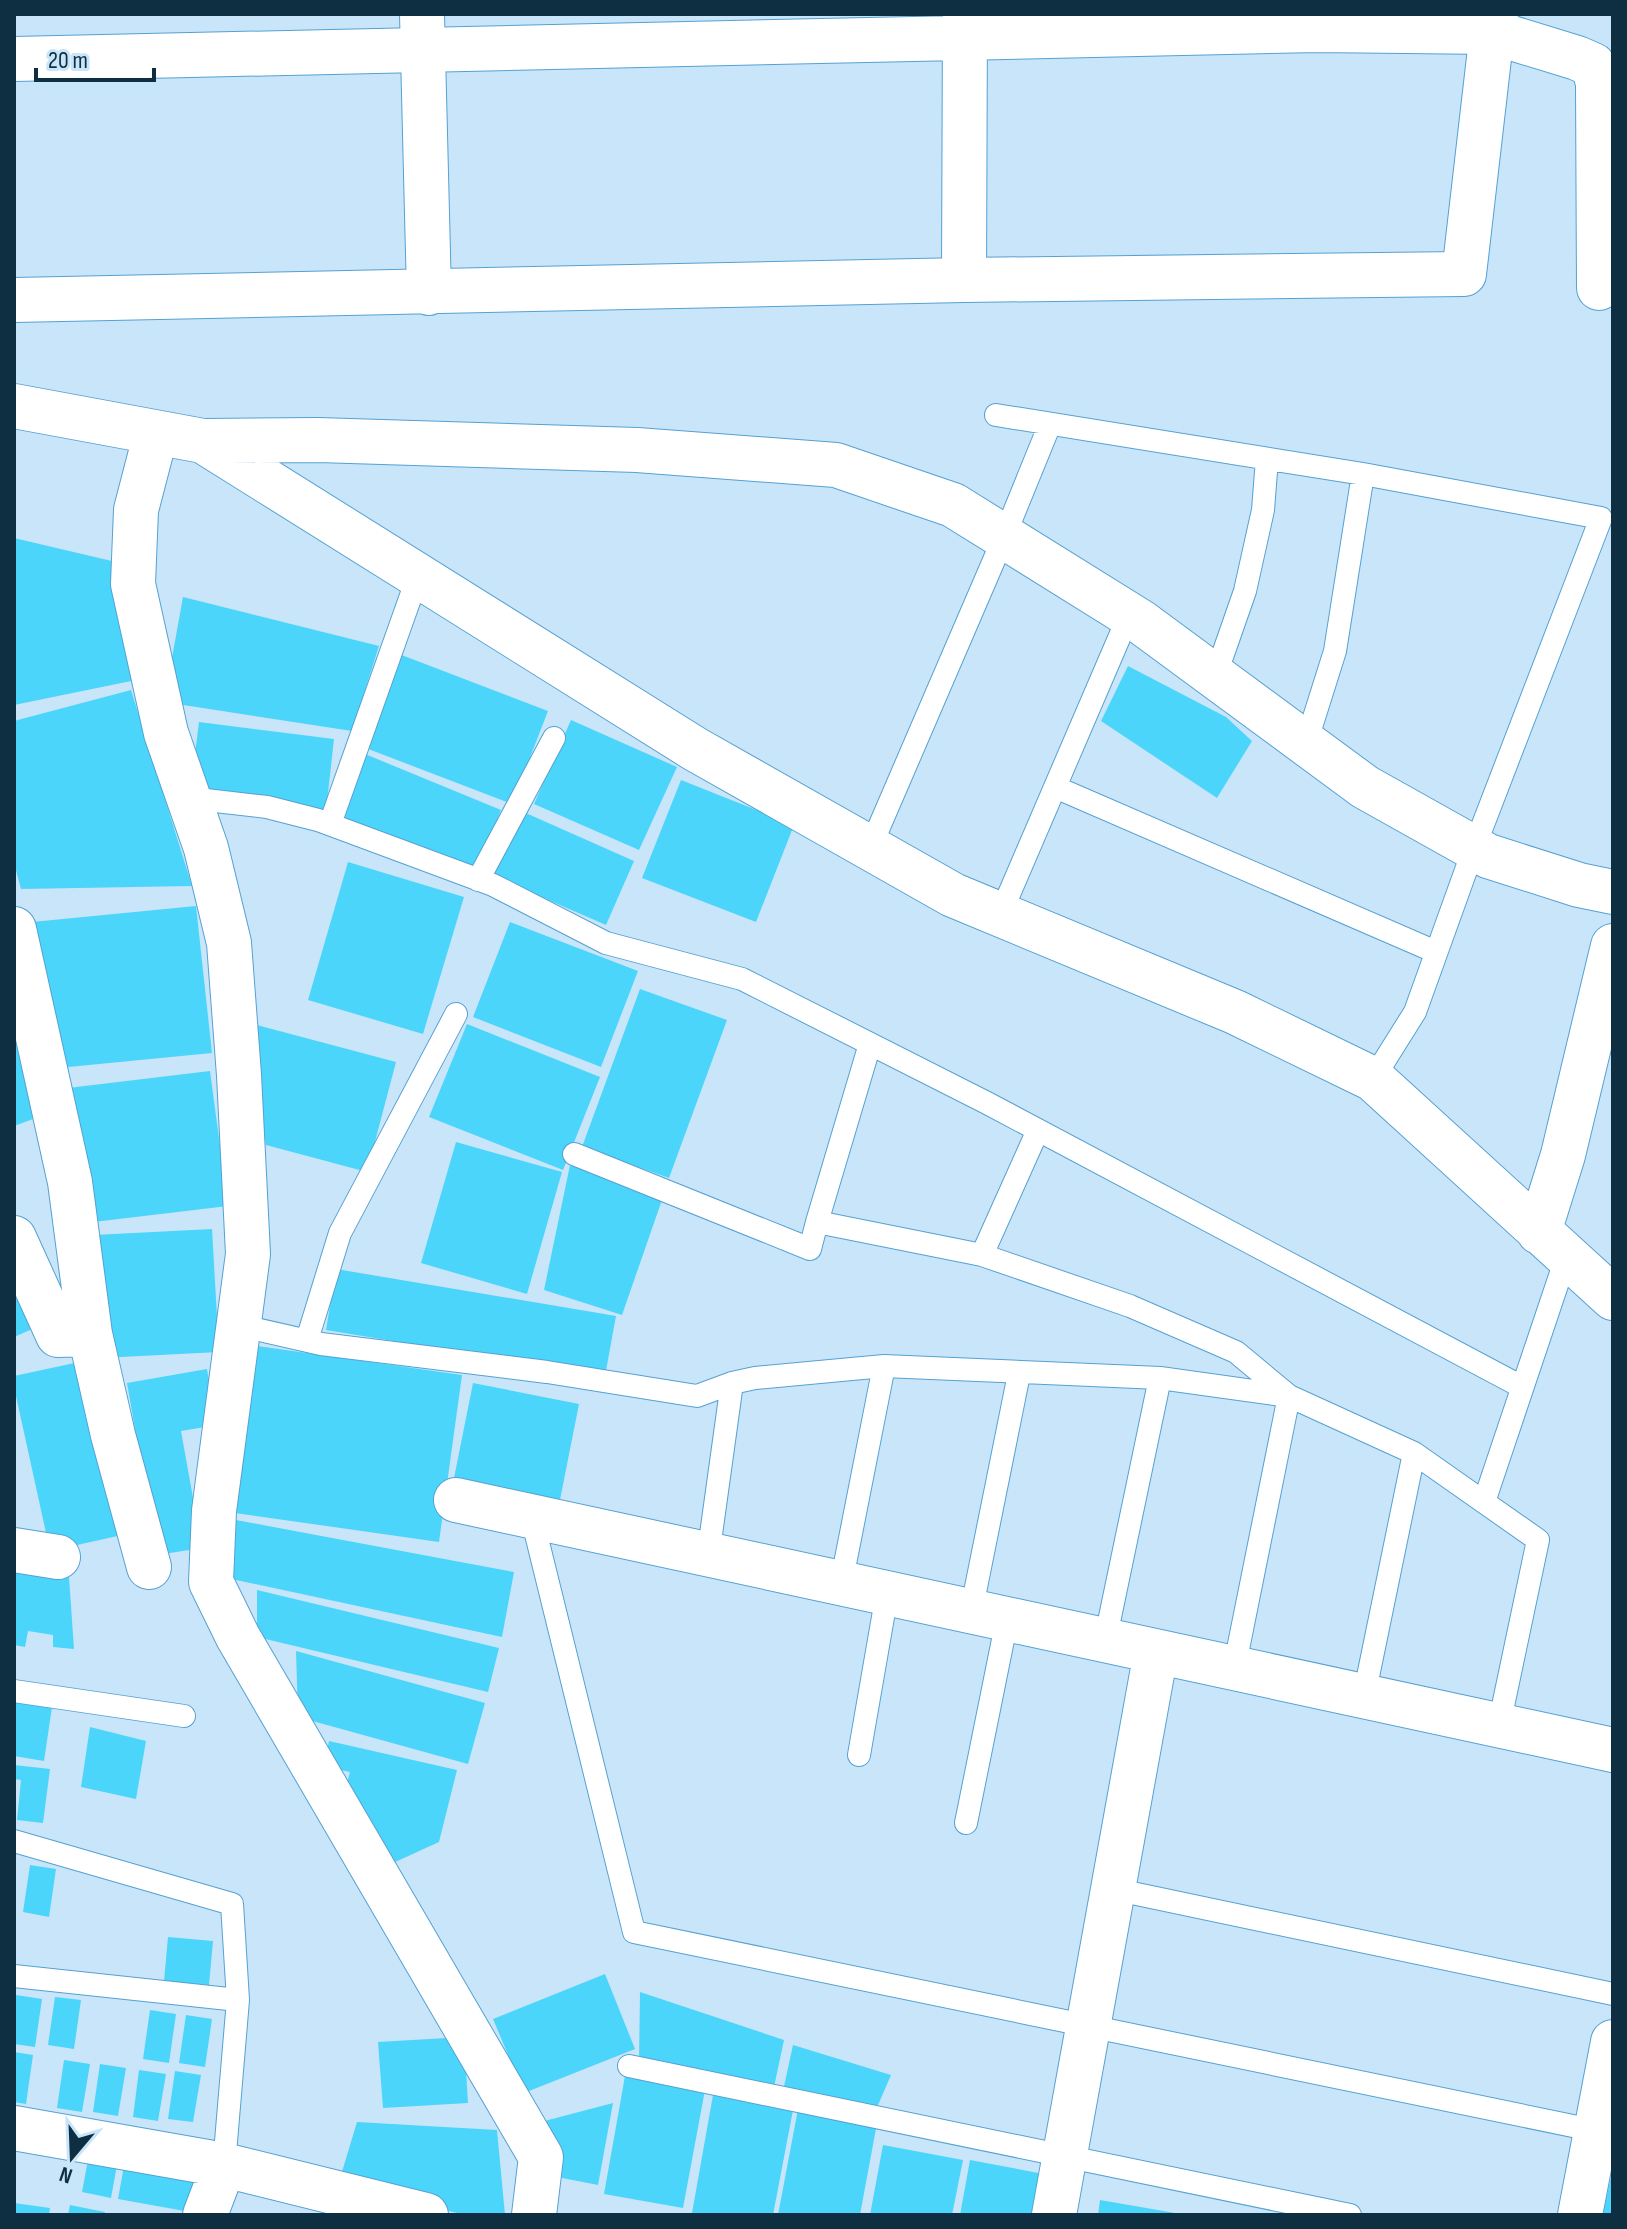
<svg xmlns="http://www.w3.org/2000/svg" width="1627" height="2229" viewBox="0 0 1627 2229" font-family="'Sofia Sans Condensed',sans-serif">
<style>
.building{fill:#4cd5fa}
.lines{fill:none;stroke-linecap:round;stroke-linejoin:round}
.lane-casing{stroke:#55a1d2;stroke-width:24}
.street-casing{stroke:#55a1d2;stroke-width:46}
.lane{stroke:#fff;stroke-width:22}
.street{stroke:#fff;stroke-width:44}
</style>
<rect width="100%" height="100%" fill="#c9e5fa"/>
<!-- building -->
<path class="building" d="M 14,538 L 116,562 L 141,679 L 14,705 Z
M 183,597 L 379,646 L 352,731 L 164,702 Z
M 399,654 L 548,711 L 512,804 L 363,747 Z
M 1128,666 L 1226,717 L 1252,741 L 1217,798 L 1101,721 Z
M 131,690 L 192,886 L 21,889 L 14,863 L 14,721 Z
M 571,720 L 677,767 L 639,850 L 534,804 Z
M 199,722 L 334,739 L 326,811 L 190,794 Z
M 365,754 L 501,810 L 476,872 L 339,816 Z
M 681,780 L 794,825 L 756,922 L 642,878 Z
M 519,810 L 634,861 L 606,925 L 491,875 Z
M 348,862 L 464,897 L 423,1034 L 308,1000 Z
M 196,906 L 212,1053 L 48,1069 L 32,922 Z
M 510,922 L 638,971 L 601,1067 L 473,1017 Z
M 640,989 L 727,1020 L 669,1178 L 582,1147 Z
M 246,1022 L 396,1062 L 367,1172 L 266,1145 Z
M 467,1024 L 600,1077 L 563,1170 L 429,1117 Z
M 14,1031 L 44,1115 L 14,1126 Z
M 210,1071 L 228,1206 L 85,1223 L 68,1088 Z
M 456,1142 L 562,1172 L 527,1294 L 421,1263 Z
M 570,1165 L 663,1197 L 622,1315 L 544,1290 Z
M 212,1229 L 219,1352 L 101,1358 L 94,1235 Z
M 336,1269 L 616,1316 L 605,1376 L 326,1330 Z
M 14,1273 L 37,1327 L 14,1337 Z
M 251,1345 L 462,1375 L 439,1542 L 228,1512 Z
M 84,1361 L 122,1535 L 50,1551 L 14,1387 L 14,1376 Z
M 207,1369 L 217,1425 L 181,1431 L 202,1548 L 157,1555 L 127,1383 Z
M 473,1383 L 579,1404 L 557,1515 L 451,1493 Z
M 236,1520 L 514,1572 L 502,1637 L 222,1577 Z
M 14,1567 L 69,1577 L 74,1649 L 53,1647 L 53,1635 L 28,1631 L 25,1647 L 14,1645 Z
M 257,1590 L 499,1648 L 488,1692 L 257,1637 Z
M 296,1651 L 485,1703 L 468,1764 L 298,1717 Z
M 14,1701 L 52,1707 L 44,1761 L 14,1756 Z
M 90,1727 L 146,1741 L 136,1799 L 81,1787 Z
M 329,1741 L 457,1770 L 439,1842 L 382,1868 L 346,1787 L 350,1772 L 324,1766 Z
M 14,1765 L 50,1769 L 43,1823 L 17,1820 L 21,1780 L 14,1779 Z
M 30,1865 L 56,1869 L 49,1917 L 23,1912 Z
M 168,1937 L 213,1941 L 209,1985 L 164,1981 Z
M 605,1974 L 635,2049 L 524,2093 L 493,2019 Z
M 640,1992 L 784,2040 L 774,2087 L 639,2061 Z
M 16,1995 L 42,1999 L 35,2047 L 14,2044 Z
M 55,1997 L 81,2000 L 74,2049 L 48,2045 Z
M 150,2010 L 176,2014 L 169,2063 L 143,2059 Z
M 186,2015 L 212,2019 L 205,2067 L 179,2063 Z
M 464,2037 L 468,2103 L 383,2108 L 378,2042 Z
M 793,2045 L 891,2075 L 875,2112 L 783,2091 Z
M 14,2052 L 33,2055 L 26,2104 L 14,2102 Z
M 64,2060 L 90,2064 L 82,2112 L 57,2108 Z
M 100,2064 L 126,2068 L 118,2116 L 93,2112 Z
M 139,2070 L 166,2074 L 158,2121 L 133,2117 Z
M 175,2071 L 201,2075 L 193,2122 L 168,2119 Z
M 625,2076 L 705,2090 L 683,2208 L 604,2194 Z
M 713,2095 L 793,2110 L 773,2215 L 692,2213 Z
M 613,2103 L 598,2185 L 547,2175 L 537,2123 Z
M 798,2109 L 877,2123 L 860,2215 L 778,2215 Z
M 357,2122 L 497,2130 L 505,2215 L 466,2215 L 338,2185 Z
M 883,2145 L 963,2160 L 952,2215 L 870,2215 Z
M 90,2149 L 119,2154 L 111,2198 L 82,2192 Z
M 126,2155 L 198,2167 L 190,2212 L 118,2199 Z
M 970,2160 L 1049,2175 L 1042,2215 L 960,2215 Z
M 1612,2172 L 1613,2215 L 1603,2215 Z
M 1100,2200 L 1175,2213 L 1175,2215 L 1098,2215 Z
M 14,2203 L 50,2208 L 49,2215 L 14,2215 Z
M 70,2205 L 105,2212 L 104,2215 L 68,2215 Z"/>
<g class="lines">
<!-- lane casing -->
<g class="lane-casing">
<path id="lane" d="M 996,415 L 1363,474 L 1601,518 L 1474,848 L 1415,1012 L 1373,1079
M 1215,677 L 1245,591 L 1263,510 L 1267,459
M 1306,743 L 1335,651 L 1363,474
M 1055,787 L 1436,952
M 189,798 L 267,807 L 318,820 L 493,885 L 606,943 L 742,979 L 987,1103 L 1522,1387
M 330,824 L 418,576
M 870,848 L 1004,537 L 1050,424
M 478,880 L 554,738
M 1000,915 L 1129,615
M 870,1044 L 817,1222 L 982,1255
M 1038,1130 L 982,1255 L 1130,1306 L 1236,1352 L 1289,1396 L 1234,1669
M 574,1154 L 810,1249 L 817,1222
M 238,1325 L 321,1344 L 547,1372 L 697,1396 L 732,1383 L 755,1378 L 884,1366 L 1160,1378 L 1289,1396 L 1414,1453 L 1538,1540 L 1499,1725
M 307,1340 L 340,1233 L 456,1014
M 1484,1502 L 1566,1258
M 532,1518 L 634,1932 L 1602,2132
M 708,1556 L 732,1383
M 841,1584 L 884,1366
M 971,1612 L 1019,1374
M 1105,1641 L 1160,1378
M 14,1691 L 184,1716
M 1364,1696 L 1414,1453
M 859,1755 L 887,1594
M 966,1823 L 1007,1620
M 14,1841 L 232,1904 L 238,2000 L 224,2165
M 1113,1889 L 1613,1994
M 14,1976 L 238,2000
M 629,2066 L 1350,2215"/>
</g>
<!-- street casing -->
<g class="street-casing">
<path id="street" d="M 422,14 L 429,293
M 14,59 L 1317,30 L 1492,32 L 1577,58 L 1593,65 L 1598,83 L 1599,288
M 964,280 L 965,14
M 14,300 L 964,280 L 1464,274 L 1492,32 L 1496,14
M 14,406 L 203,441 L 695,749 L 953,895 L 1235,1012 L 1373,1079 L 1613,1298
M 156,433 L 136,510 L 133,584 L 166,733 L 206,848 L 229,943 L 239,1075 L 248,1254 L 214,1511 L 211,1582 L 238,1637 L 541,2157 L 534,2215
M 203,441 L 318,440 L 637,450 L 836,465 L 953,505 L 1141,622 L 1365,787 L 1474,848 L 1488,856 L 1579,885 L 1613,892
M 14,929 L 70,1182 L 90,1334 L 113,1435 L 149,1567
M 1539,1232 L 1563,1155 L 1613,946
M 14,1238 L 58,1335 L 90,1334
M 456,1500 L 1613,1750
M 14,1550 L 58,1557
M 14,2128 L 224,2165 L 426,2215
M 205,2215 L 224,2165
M 1054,2215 L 1156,1652
M 1580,2215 L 1613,2042"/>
</g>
<!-- lane -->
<use href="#lane" class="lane"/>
<!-- street -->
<use href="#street" class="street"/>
</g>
<!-- border -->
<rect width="1627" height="2229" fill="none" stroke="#0e2e42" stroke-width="32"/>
<!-- north arrow -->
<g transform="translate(72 2157) rotate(199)" stroke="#c9e5fa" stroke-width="6" paint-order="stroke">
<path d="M0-6L14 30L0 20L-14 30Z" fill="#0e2e42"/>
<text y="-12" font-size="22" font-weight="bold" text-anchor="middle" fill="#0e2e42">N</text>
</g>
<!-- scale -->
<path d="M36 68v12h118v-12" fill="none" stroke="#0e2e42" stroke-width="4"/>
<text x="48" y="68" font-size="24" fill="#0e2e42" stroke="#c9e5fa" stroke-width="6" paint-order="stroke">20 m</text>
</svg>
